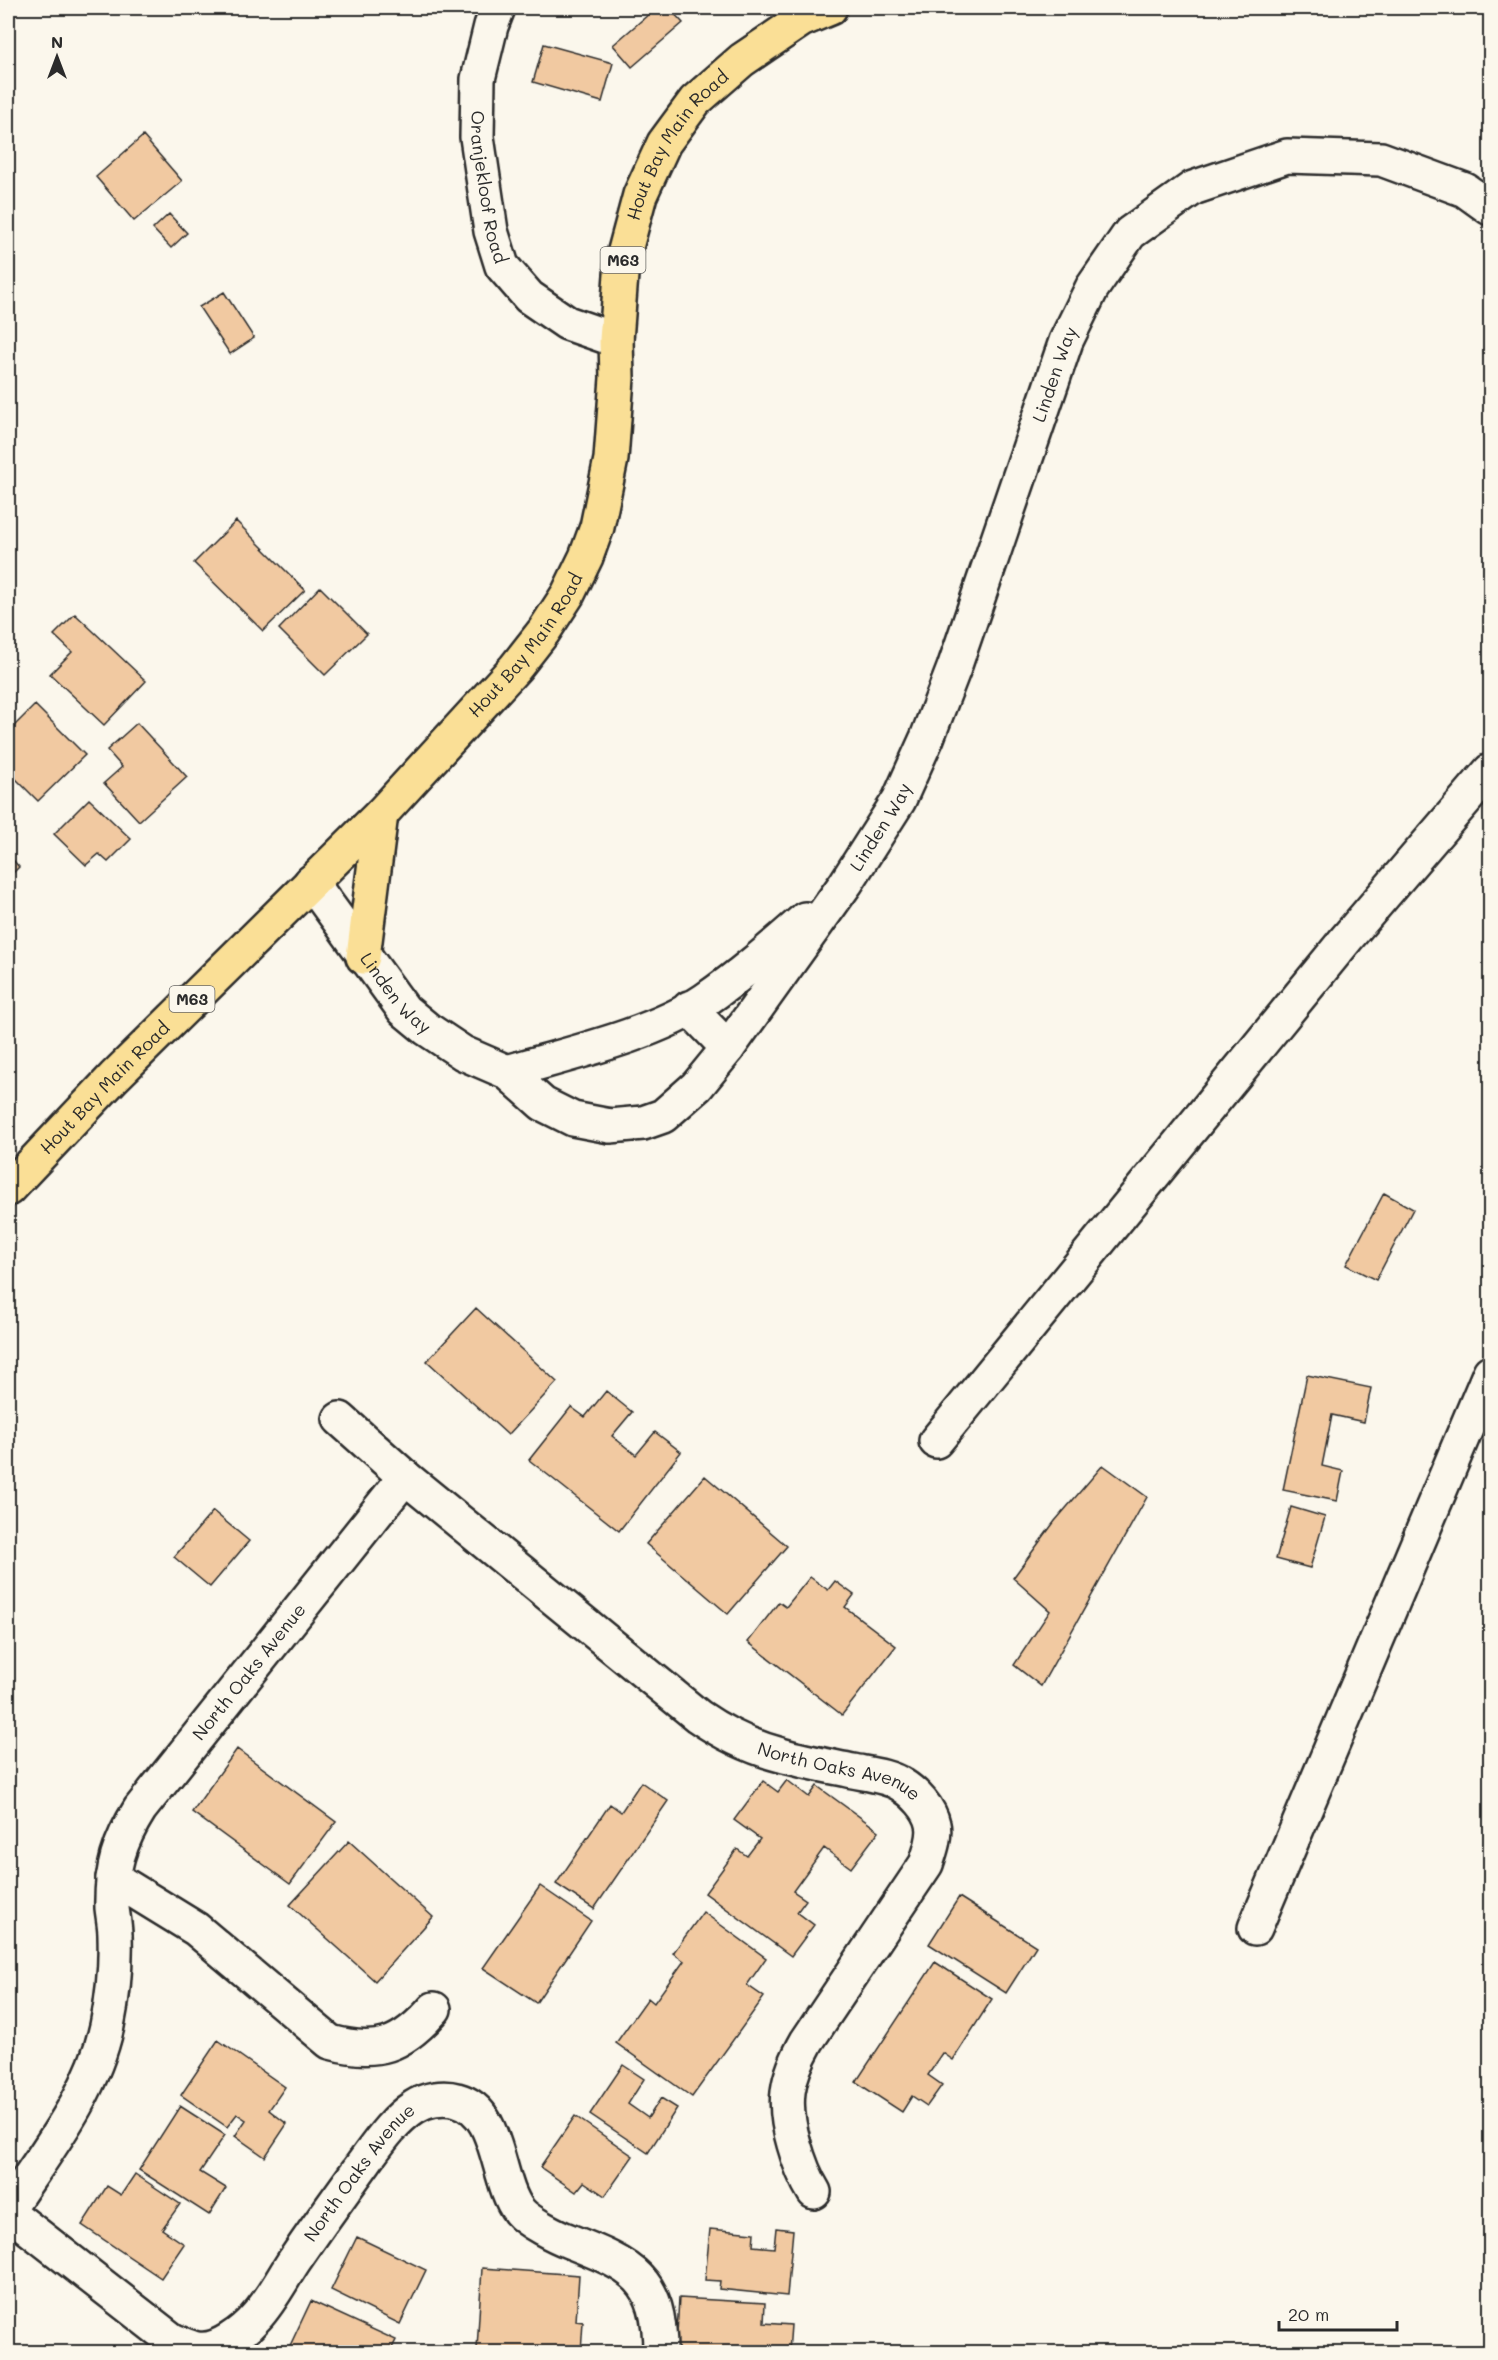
<svg xmlns="http://www.w3.org/2000/svg" width="1498" height="2360" viewBox="0 0 1498 2360" font-family="Mali,sans-serif">
<style>
.building{fill:#f1c9a1;stroke:#2b2b2b;stroke-width:1.5}
.lines{fill:none;stroke-linecap:round;stroke-linejoin:round}
.minor-casing{stroke:#2b2b2b;stroke-width:38}
.major-casing{stroke:#2b2b2b;stroke-width:38}
.minor{stroke:#fbf7ec;stroke-width:33}
.major{stroke:#fadf96;stroke-width:33}
.labels{text-anchor:middle;stroke-width:4.5;stroke-linejoin:round;paint-order:stroke}
.shield{fill:#fbf7ec;stroke:#696865;stroke-width:1.5}
.shield-label{font-size:16px;font-weight:bold;fill:#2b2b2b}
.street-label{font-size:18px;fill:#2b2b2b;stroke:#fbf7ec}
</style>
<rect width="100%" height="100%" fill="#fbf7ec"/>
<filter id="ink" filterUnits="userSpaceOnUse"><feTurbulence type="fractalNoise" baseFrequency=".0167" numOctaves="2"/><feDisplacementMap in="SourceGraphic" scale="12" xChannelSelector="R" yChannelSelector="G"/><feConvolveMatrix kernelMatrix="1 2 1 2 8 2 1 2 1" color-interpolation-filters="sRGB"/></filter>
<g filter="url(#ink)">
<!-- building -->
<path class="building" d="M 656,8 L 669,8 L 683,23 L 632,67 L 613,45 Z
M 544,44 L 613,63 L 602,102 L 533,82 Z
M 143,136 L 182,181 L 134,221 L 96,177 Z
M 169,214 L 187,233 L 171,248 L 153,229 Z
M 224,292 L 254,338 L 230,354 L 199,307 Z
M 236,521 L 305,590 L 263,631 L 194,563 Z
M 320,587 L 367,634 L 325,675 L 279,629 Z
M 75,614 L 146,681 L 104,725 L 50,674 L 72,652 L 54,635 Z
M 35,705 L 85,755 L 38,801 L 8,771 L 8,732 Z
M 137,723 L 187,777 L 139,821 L 104,783 L 122,767 L 107,750 Z
M 89,799 L 131,839 L 108,862 L 99,854 L 86,865 L 54,834 Z
M 8,854 L 19,867 L 8,878 Z
M 1384,1193 L 1413,1209 L 1376,1280 L 1346,1265 Z
M 476,1308 L 557,1382 L 508,1435 L 427,1361 Z
M 1307,1375 L 1371,1388 L 1364,1422 L 1332,1415 L 1322,1466 L 1343,1471 L 1337,1501 L 1283,1490 Z
M 606,1391 L 632,1412 L 612,1436 L 636,1455 L 655,1432 L 681,1452 L 619,1531 L 529,1460 L 571,1407 L 585,1417 Z
M 1103,1465 L 1147,1497 L 1041,1686 L 1014,1665 L 1050,1611 L 1013,1578 L 1055,1521 Z
M 705,1476 L 787,1546 L 728,1614 L 646,1544 Z
M 1291,1507 L 1325,1517 L 1310,1568 L 1276,1559 Z
M 213,1511 L 249,1541 L 210,1587 L 174,1557 Z
M 810,1577 L 828,1590 L 835,1581 L 854,1595 L 845,1607 L 896,1646 L 842,1715 L 748,1642 L 779,1602 L 786,1607 Z
M 237,1749 L 336,1822 L 290,1884 L 192,1812 Z
M 787,1780 L 809,1797 L 817,1786 L 879,1831 L 851,1868 L 824,1848 L 793,1891 L 806,1900 L 797,1912 L 814,1925 L 791,1956 L 705,1893 L 737,1849 L 747,1856 L 760,1839 L 734,1820 L 763,1781 L 778,1792 Z
M 641,1782 L 668,1801 L 594,1909 L 556,1884 L 610,1804 L 621,1812 Z
M 349,1841 L 433,1917 L 375,1981 L 290,1905 Z
M 540,1886 L 591,1921 L 536,2003 L 483,1968 Z
M 959,1897 L 1036,1946 L 1006,1993 L 929,1944 Z
M 703,1912 L 766,1958 L 747,1985 L 764,1997 L 692,2097 L 616,2043 L 648,1998 L 654,2003 L 684,1961 L 673,1953 Z
M 935,1962 L 992,1999 L 953,2060 L 943,2053 L 928,2075 L 942,2085 L 927,2106 L 912,2096 L 902,2112 L 856,2082 Z
M 218,2040 L 285,2087 L 269,2110 L 287,2124 L 265,2157 L 235,2136 L 246,2120 L 237,2114 L 227,2127 L 181,2095 Z
M 623,2065 L 644,2079 L 628,2104 L 648,2118 L 661,2098 L 677,2108 L 648,2153 L 590,2114 Z
M 180,2106 L 225,2135 L 200,2172 L 226,2188 L 209,2215 L 139,2170 Z
M 575,2116 L 633,2156 L 605,2196 L 584,2182 L 576,2192 L 540,2167 Z
M 135,2174 L 180,2204 L 162,2229 L 184,2244 L 161,2278 L 82,2225 L 107,2186 L 121,2195 Z
M 776,2228 L 793,2230 L 787,2296 L 719,2289 L 720,2281 L 705,2280 L 710,2229 L 754,2233 L 753,2246 L 774,2248 Z
M 357,2237 L 426,2270 L 400,2324 L 331,2290 Z
M 482,2268 L 579,2275 L 576,2321 L 583,2322 L 581,2352 L 488,2352 L 488,2350 L 477,2349 Z
M 679,2298 L 765,2303 L 764,2323 L 791,2325 L 789,2352 L 676,2352 Z
M 311,2301 L 396,2340 L 390,2352 L 287,2352 Z"/>
<g class="lines">
<!-- minor casing -->
<g class="minor-casing">
<g id="minor">
<path id="s1" d="M 498,8 L 491,26 L 478,79 L 477,137 L 491,231 L 502,266 L 529,297 L 567,323 L 616,340"/>
<path id="s2" d="M 311,882 L 404,1010 L 427,1029 L 463,1053 L 507,1072 L 543,1104 L 573,1119 L 610,1126 L 643,1123 L 663,1116 L 697,1086 L 728,1048 L 846,883 L 899,800 L 927,738 L 954,668 L 1066,341 L 1092,288 L 1130,233 L 1193,188 L 1287,156 L 1381,159 L 1465,190 L 1490,208"/>
<path d="M 689,1008 L 728,1048"/>
<path d="M 507,1072 C 568,1054 653,1035 705,1000 C 740,976 773,947 805,919"/>
<path id="s3" d="M 340,1419 L 405,1477 L 698,1716 C 724,1734 750,1747 781,1755 C 805,1762 829,1766 853,1771 C 868,1774 889,1776 902,1785 C 915,1793 930,1809 933,1824 C 936,1836 930,1852 926,1864 L 807,2041 C 786,2078 782,2103 794,2144 C 799,2162 804,2176 814,2192"/>
<path d="M 936,1441 L 1347,938 L 1490,771"/>
<path d="M 113,1878 L 196,1929 L 330,2042 C 377,2055 402,2046 434,2009"/>
<path d="M 1255,1928 L 1490,1372"/>
<path id="s4" d="M 8,2209 C 46,2151 92,2095 107,2026 C 113,1997 116,1964 115,1935 C 115,1926 113,1917 112,1908 C 111,1869 119,1842 140,1809 L 405,1477"/>
<path id="s5" d="M 8,2212 L 172,2340 C 180,2343 190,2348 198,2349 C 218,2352 244,2331 256,2317 C 271,2301 282,2279 294,2261 C 317,2227 341,2194 365,2161 C 379,2142 394,2120 414,2107 C 426,2099 443,2096 457,2100 C 501,2111 495,2180 519,2211 C 528,2222 556,2236 569,2241 C 633,2266 660,2278 660,2352"/>
</g>
</g>
<!-- major casing -->
<g class="major-casing">
<g id="major">
<path d="M 363,957 L 381,814"/>
<path id="s6" d="M 8,1189 L 114,1077 L 381,814 L 515,668 L 544,631 L 568,594 L 586,557 L 597,527 L 611,459 L 617,378 L 616,340 L 622,262 L 640,195 L 664,143 L 695,101 L 742,60 L 801,20 L 830,8"/>
</g>
</g>
<!-- minor -->
<use href="#minor" class="minor"/>
<!-- major -->
<use href="#major" class="major"/>
</g>
</g>
<g class="labels">
<!-- shield labels -->
<g class="shield">
<rect x="600.5" y="247" width="45" height="26" rx="4.5"/>
<rect x="169.5" y="986" width="45" height="26" rx="4.5"/>
</g>
<g class="shield-label">
<text x="623" y="266">M63</text>
<text x="192" y="1005">M63</text>
</g>
<!-- street labels -->
<g class="street-label">
<text dy="6" stroke="none"><textPath href="#s6" startOffset="1290">Hout Bay Main Road</textPath></text>
<text dy="6" stroke="none"><textPath href="#s1" startOffset="183">Oranjekloof Road</textPath></text>
<text dy="6" stroke="none"><textPath href="#s2" startOffset="1302">Linden Way</textPath></text>
<text dy="6" stroke="none"><textPath href="#s6" startOffset="752">Hout Bay Main Road</textPath></text>
<text dy="6" stroke="none"><textPath href="#s2" startOffset="816">Linden Way</textPath></text>
<text dy="6" stroke="none"><textPath href="#s2" startOffset="140">Linden Way</textPath></text>
<text dy="6" stroke="none"><textPath href="#s6" startOffset="140">Hout Bay Main Road</textPath></text>
<text dy="6" stroke="none"><textPath href="#s4" startOffset="608">North Oaks Avenue</textPath></text>
<text dy="6" stroke="none"><textPath href="#s3" startOffset="618">North Oaks Avenue</textPath></text>
<text dy="6" stroke="none"><textPath href="#s5" startOffset="482">North Oaks Avenue</textPath></text>
</g>
</g>
<!-- margin -->
<rect width="1498" height="2360" fill="none" stroke="#fbf7ec" stroke-width="30"/>
<rect x="15" y="15" width="1468" height="2330" fill="none" stroke="#2b2b2b" stroke-width="2" filter="url(#ink)"/>
<!-- north arrow -->
<g transform="translate(57 57)" stroke="#fbf7ec" stroke-width="4.5" paint-order="stroke">
<path d="M0-4.5L10 22L0 15L-10 22Z" fill="#2b2b2b"/>
<text y="-9" font-size="16" font-weight="bold" text-anchor="middle" fill="#2b2b2b">N</text>
</g>
<!-- scale -->
<path d="M1279 2321v9h118v-9" fill="none" stroke="#2b2b2b" stroke-width="3"/>
<text x="1288" y="2321" font-size="18" fill="#2b2b2b" stroke="#fbf7ec" stroke-width="4.5" paint-order="stroke">20 m</text>
</svg>
